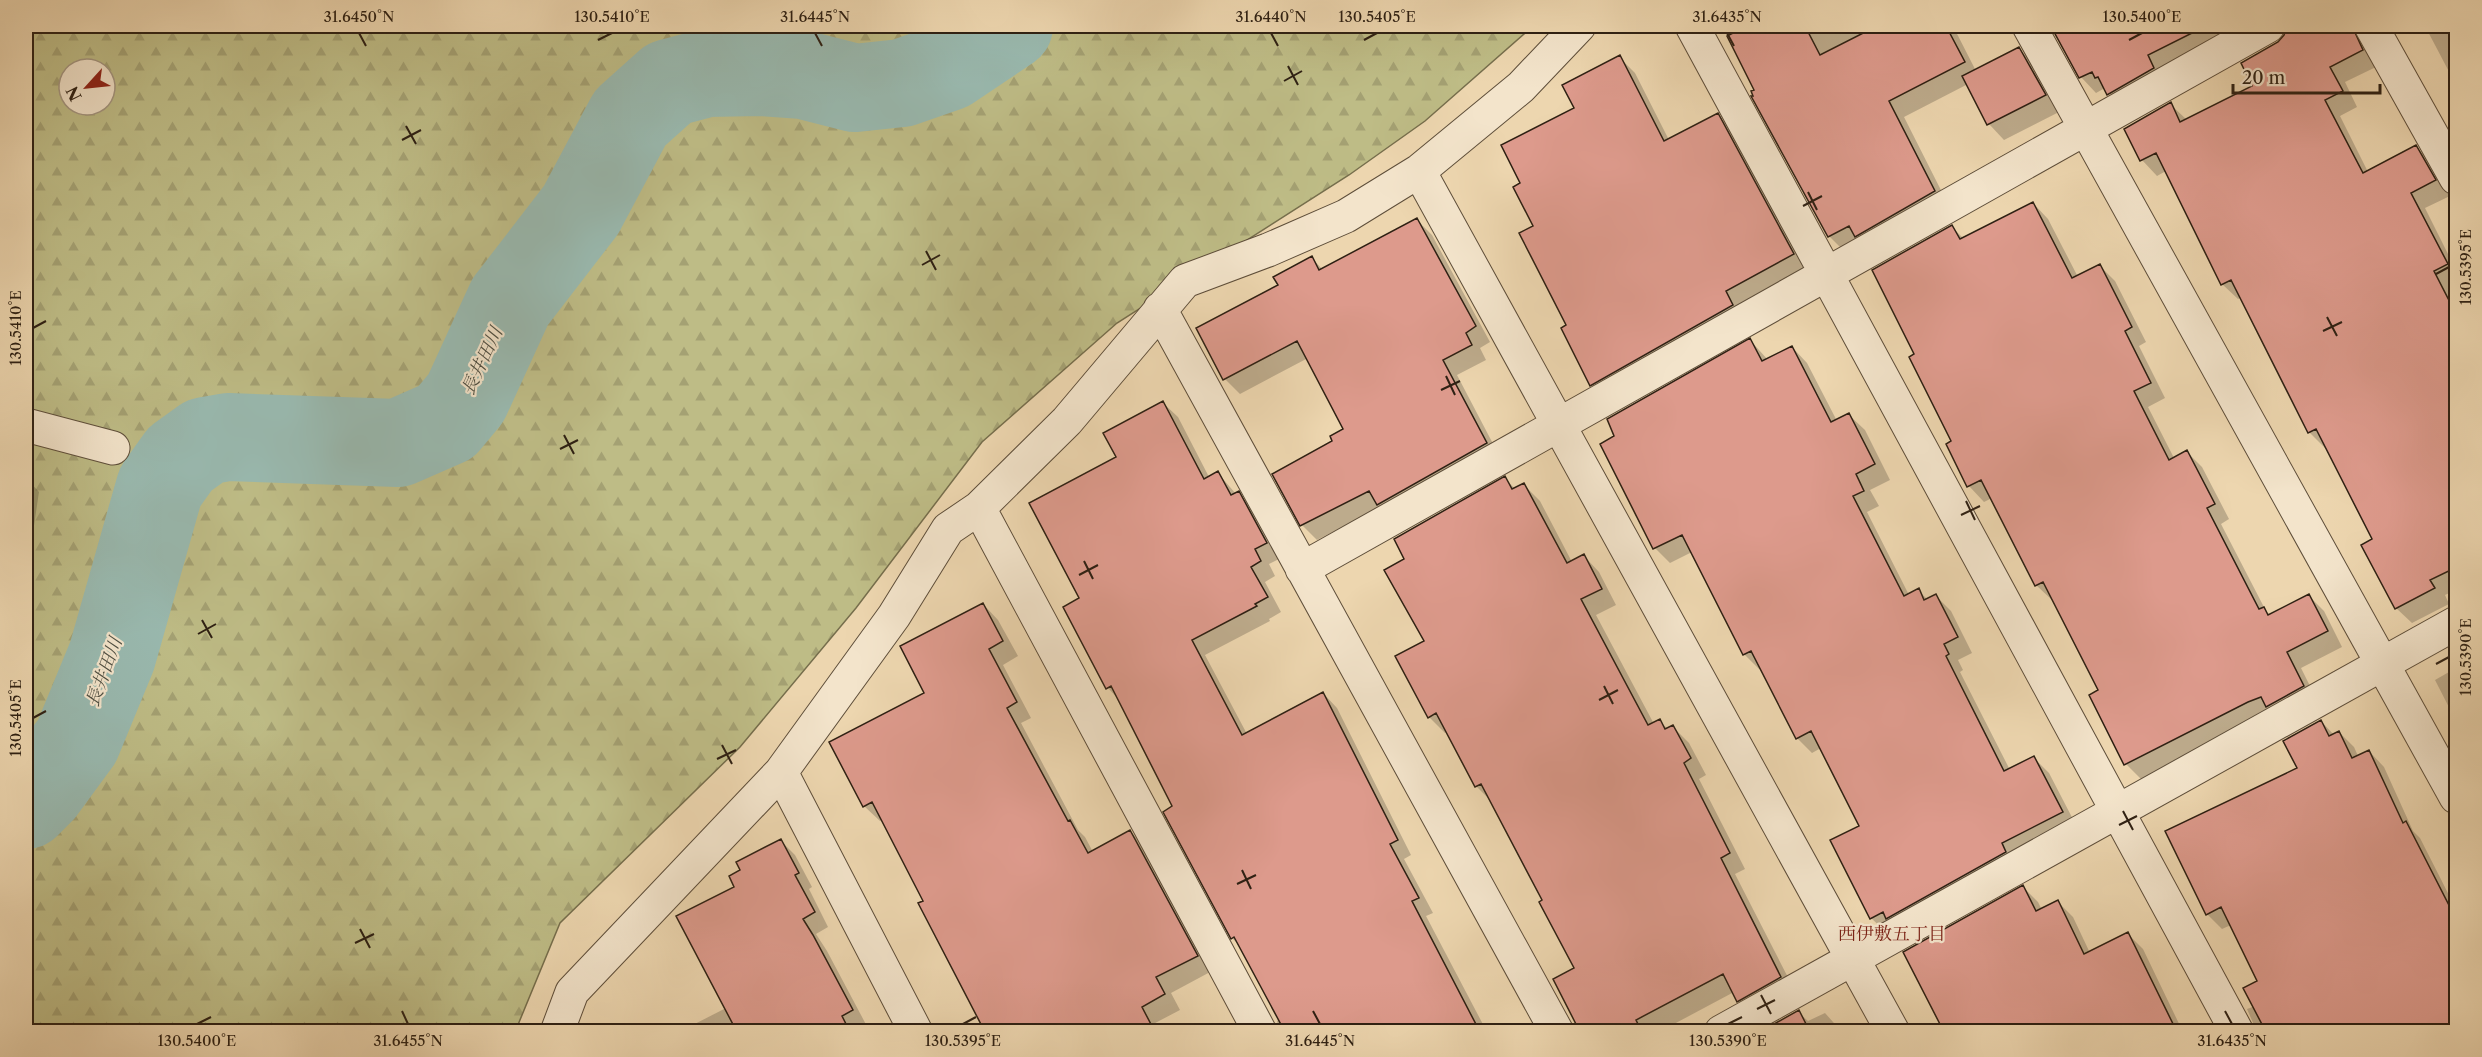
<svg xmlns="http://www.w3.org/2000/svg" width="2482" height="1057" viewBox="0 0 2482 1057" font-family="'Libre Caslon Text','Noto Serif JP',serif">
<style>
.forest{fill:url(#forest-firs);stroke:#766e4c;stroke-width:1.5;fill-rule:evenodd}
.shadow{fill:#0003}
.lines{fill:none;stroke-linecap:round;stroke-linejoin:round}
.river{stroke:#99b9af;stroke-width:88}
.building{fill:#dd9a8c;stroke:#2e2013;stroke-width:1.5}
.street-casing{stroke:#5e4e3a;stroke-width:35}
.street{stroke:#f3e4cb;stroke-width:33}
.ticks{fill:none;stroke:#2e2013;stroke-width:2}
.labels{text-anchor:middle;stroke-width:4.5;stroke-linejoin:round;paint-order:stroke}
.water-label{font-size:18px;font-style:italic;fill:#4e4e42;stroke:#f3e4cb}
.neighbourhood-label{font-size:18px;fill:#7a1f14;stroke:#f3e4cb}
.neatline{fill:none;stroke:#2e2013;stroke-width:2}
.ticks-label{font-size:15px;text-anchor:middle;fill:#2e2013}
</style>
<defs>
<pattern id="forest-firs" width="22" height="20" patternUnits="userSpaceOnUse" patternTransform="scale(1.5)"><rect width="22" height="20" fill="#bebc86"/><path d="M5 1l3.5 6h-7zM16 11l3.5 6h-7z" fill="#a4a173"/></pattern>
</defs>
<rect width="100%" height="100%" fill="#edd6af"/>
<filter id="stains"><feTurbulence type="fractalNoise" baseFrequency=".00333" numOctaves="4"/><feColorMatrix values="0 0 0 0 .2 0 0 0 0 .09 0 0 0 0 .02 0 0 0 .5 -.17"/></filter>
<radialGradient id="worn" r=".72"><stop offset=".6" stop-color="#630" stop-opacity="0"/><stop offset="1" stop-color="#630" stop-opacity=".3"/></radialGradient>
<!-- forest -->
<path class="forest" d="M 26,26 L 1533,26 L 1425,121 L 1349,175 L 1117,323 L 982,442 L 856,608 L 740,747 L 560,923 L 515,1032 L 26,1031 ZM 69,69 L 105,69 L 105,105 L 69,105 Z"/>
<!-- shadow -->
<path class="shadow" d="M 1745,26 L 1953,26 L 1976,71 L 2019,49 L 2035,65 L 2061,111 L 2004,140 L 1989,124 L 1968,84 L 1904,117 L 1950,208 L 1845,252 L 1829,236 L 1756,90 Z
M 2066,26 L 2273,26 L 2124,110 L 2105,88 L 2096,93 L 2081,77 L 2055,31 Z
M 2288,26 L 2355,26 L 2376,67 L 2345,82 L 2357,107 L 2340,116 L 2368,172 L 2416,147 L 2432,163 L 2450,196 L 2425,208 L 2456,270 L 2456,283 L 2448,287 L 2456,304 L 2456,590 L 2445,595 L 2449,604 L 2412,623 L 2396,608 L 2374,540 L 2327,447 L 2325,448 L 2309,432 L 2242,297 L 2238,299 L 2222,284 L 2166,171 L 2157,176 L 2142,160 L 2126,129 L 2170,104 L 2187,120 L 2254,87 L 2278,44 L 2285,37 Z
M 2425,26 L 2456,26 L 2456,85 Z
M 1619,57 L 1635,73 L 1669,140 L 1718,115 L 1733,131 L 1809,270 L 1607,400 L 1591,385 L 1568,326 L 1522,184 L 1576,109 Z
M 2456,127 L 2456,137 L 2452,129 Z
M 2033,203 L 2048,219 L 2078,277 L 2100,266 L 2115,281 L 2146,342 L 2139,346 L 2165,398 L 2148,407 L 2174,458 L 2187,452 L 2202,467 L 2229,519 L 2221,524 L 2266,611 L 2270,615 L 2309,596 L 2324,611 L 2342,647 L 2301,668 L 2318,702 L 2264,717 L 2141,779 L 2126,764 L 2100,690 L 2054,599 L 2052,600 L 2036,585 L 1992,498 L 1984,502 L 1969,486 L 1948,445 L 1953,442 L 1916,355 L 1952,227 L 1964,239 Z
M 1417,220 L 1432,235 L 1490,342 L 1480,348 L 1486,360 L 1457,375 L 1501,459 L 1381,507 L 1317,540 L 1302,525 L 1334,442 L 1345,430 L 1308,358 L 1240,394 L 1225,379 L 1280,286 L 1312,258 L 1323,270 Z
M 1750,340 L 1768,360 L 1792,347 L 1807,363 L 1837,421 L 1849,415 L 1865,430 L 1890,480 L 1870,490 L 1879,506 L 1867,512 L 1909,595 L 1918,590 L 1928,600 L 1936,596 L 1951,611 L 1972,653 L 1958,660 L 1963,670 L 1960,672 L 2010,770 L 2034,758 L 2049,773 L 2077,827 L 1887,933 L 1871,918 L 1861,826 L 1821,748 L 1812,753 L 1797,738 L 1761,668 L 1759,669 L 1744,654 L 1692,552 L 1670,563 L 1655,548 L 1616,437 Z
M 1163,403 L 1178,417 L 1209,477 L 1217,472 L 1236,494 L 1238,493 L 1253,508 L 1281,558 L 1269,564 L 1275,576 L 1265,582 L 1281,612 L 1269,619 L 1270,621 L 1205,655 L 1247,734 L 1323,693 L 1337,708 L 1411,855 L 1404,859 L 1433,913 L 1426,916 L 1487,1032 L 1280,1032 L 1277,1021 L 1280,1019 L 1241,947 L 1232,938 L 1174,807 L 1120,701 L 1108,688 L 1081,599 L 1118,458 Z
M 26,478 L 39,492 L 26,579 Z
M 1505,478 L 1515,489 L 1524,485 L 1540,501 L 1572,562 L 1584,556 L 1599,572 L 1616,605 L 1596,615 L 1654,724 L 1659,721 L 1668,729 L 1673,727 L 1689,743 L 1706,775 L 1699,779 L 1745,869 L 1735,874 L 1796,993 L 1754,1016 L 1738,1001 L 1734,992 L 1659,1032 L 1582,1032 L 1576,969 L 1544,901 L 1493,803 L 1476,786 L 1447,731 L 1445,733 L 1429,717 L 1426,642 L 1406,560 Z
M 983,604 L 998,620 L 1018,656 L 1003,665 L 1031,718 L 1021,723 L 1078,830 L 1085,837 L 1093,852 L 1130,831 L 1145,847 L 1212,971 L 1171,993 L 1180,1010 L 1138,1032 L 925,902 L 883,819 L 880,821 L 864,806 L 926,693 Z
M 2456,668 L 2456,721 L 2435,680 Z
M 2321,721 L 2334,735 L 2339,732 L 2354,747 L 2358,756 L 2369,751 L 2384,767 L 2413,831 L 2420,838 L 2456,909 L 2456,1032 L 2257,1032 L 2247,1009 L 2255,1006 L 2258,981 L 2231,925 L 2222,929 L 2207,914 L 2299,769 Z
M 781,841 L 795,855 L 812,887 L 809,889 L 828,927 L 816,934 L 827,951 L 870,1032 L 679,1032 L 726,1008 L 736,888 Z
M 2023,887 L 2038,902 L 2042,910 L 2058,902 L 2073,917 L 2090,953 L 2128,934 L 2143,949 L 2183,1032 L 1947,1032 Z
M 1798,1012 L 1808,1021 L 1825,1013 L 1842,1032 L 1764,1032 Z
M 636,1024 L 644,1032 L 623,1032 Z
M 2211,1026 L 2217,1032 L 2200,1032 Z"/>
<g class="lines">
<!-- river -->
<path class="river" d="M 26,805 L 41,790 L 77,741 L 112,656 L 160,487 L 180,459 L 205,441 L 228,437 L 398,443 L 446,422 L 466,398 L 510,302 L 581,210 L 630,118 L 669,83 L 707,73 L 760,72 L 804,75 L 855,88 L 902,83 L 948,67 L 1009,26"/>
</g>
<!-- building -->
<path class="building" d="M 1747,26 L 1805,26 L 1820,55 L 1877,26 L 1946,26 L 1965,62 L 1889,101 L 1935,191 L 1855,237 L 1849,226 L 1828,237 L 1751,96 L 1753,96 L 1751,91 L 1754,90 L 1727,36 Z
M 2062,26 L 2206,26 L 2148,55 L 2154,68 L 2107,95 L 2098,77 L 2095,78 L 2092,72 L 2079,78 L 2053,30 Z
M 2287,26 L 2352,26 L 2363,50 L 2330,67 L 2343,91 L 2325,100 L 2363,173 L 2416,145 L 2436,180 L 2411,193 L 2448,264 L 2434,271 L 2457,316 L 2457,567 L 2430,580 L 2435,588 L 2395,609 L 2361,545 L 2372,539 L 2316,429 L 2308,433 L 2231,280 L 2221,285 L 2156,153 L 2140,161 L 2124,129 L 2171,102 L 2180,122 L 2252,86 L 2241,63 L 2278,42 L 2284,35 Z
M 2019,47 L 2046,95 L 1987,125 L 1962,76 Z
M 1620,55 L 1664,141 L 1718,113 L 1794,254 L 1726,291 L 1733,305 L 1590,386 L 1561,328 L 1566,325 L 1519,233 L 1533,226 L 1513,187 L 1520,183 L 1501,145 L 1574,108 L 1562,85 Z
M 2033,202 L 2072,278 L 2100,264 L 2132,327 L 2125,331 L 2151,383 L 2134,391 L 2169,460 L 2187,450 L 2215,504 L 2207,508 L 2259,609 L 2264,607 L 2268,615 L 2309,594 L 2328,631 L 2287,652 L 2304,686 L 2266,707 L 2261,697 L 2248,702 L 2124,765 L 2089,695 L 2098,690 L 2043,582 L 2035,586 L 1981,480 L 1967,487 L 1946,444 L 1951,441 L 1909,357 L 1914,354 L 1872,270 L 1952,225 L 1960,239 Z
M 1417,218 L 1476,326 L 1466,333 L 1472,345 L 1443,360 L 1487,443 L 1377,505 L 1369,491 L 1300,526 L 1272,474 L 1332,441 L 1330,436 L 1343,429 L 1297,341 L 1223,380 L 1196,328 L 1278,285 L 1273,277 L 1312,256 L 1319,270 Z
M 1750,338 L 1762,361 L 1792,346 L 1831,422 L 1849,413 L 1875,464 L 1856,474 L 1864,491 L 1853,496 L 1904,596 L 1919,588 L 1924,600 L 1936,594 L 1958,637 L 1944,644 L 1949,654 L 1946,656 L 2004,771 L 2034,756 L 2063,812 L 2002,843 L 2006,852 L 1886,919 L 1883,912 L 1870,919 L 1830,840 L 1859,826 L 1811,731 L 1796,739 L 1751,651 L 1743,655 L 1682,535 L 1653,549 L 1600,444 L 1614,436 L 1607,419 Z
M 1163,401 L 1204,479 L 1218,471 L 1231,495 L 1239,491 L 1267,543 L 1255,549 L 1261,561 L 1251,567 L 1268,597 L 1255,604 L 1257,606 L 1192,640 L 1242,735 L 1323,692 L 1398,840 L 1390,844 L 1419,898 L 1412,901 L 1480,1032 L 1285,1032 L 1234,937 L 1231,939 L 1163,812 L 1172,806 L 1111,686 L 1106,689 L 1063,607 L 1079,598 L 1029,503 L 1116,457 L 1103,433 Z
M 1505,476 L 1512,489 L 1524,483 L 1567,563 L 1584,554 L 1602,589 L 1581,599 L 1648,725 L 1660,719 L 1665,729 L 1673,725 L 1691,758 L 1684,763 L 1730,853 L 1721,858 L 1781,977 L 1737,1002 L 1723,974 L 1636,1020 L 1642,1032 L 1580,1032 L 1553,979 L 1574,968 L 1539,902 L 1542,900 L 1481,784 L 1475,787 L 1436,713 L 1428,718 L 1395,656 L 1424,641 L 1384,570 L 1404,559 L 1394,539 Z
M 983,603 L 1003,641 L 989,649 L 1017,702 L 1007,708 L 1068,821 L 1070,820 L 1088,853 L 1130,830 L 1198,956 L 1156,977 L 1165,994 L 1142,1007 L 1155,1032 L 985,1032 L 918,903 L 923,901 L 872,802 L 863,807 L 829,742 L 924,693 L 900,646 Z
M 2321,720 L 2329,736 L 2339,731 L 2352,758 L 2369,750 L 2403,823 L 2406,821 L 2457,921 L 2457,1032 L 2266,1032 L 2243,988 L 2257,981 L 2221,907 L 2206,915 L 2165,831 L 2297,768 L 2283,741 Z
M 781,839 L 799,873 L 795,875 L 815,912 L 803,919 L 813,935 L 853,1010 L 842,1016 L 850,1032 L 737,1032 L 676,916 L 734,887 L 729,876 L 740,870 L 736,862 Z
M 2023,885 L 2036,911 L 2058,900 L 2084,954 L 2128,932 L 2177,1032 L 1944,1032 L 1903,952 Z
M 1799,1010 L 1810,1032 L 1760,1032 Z"/>
<g class="lines">
<!-- street casing -->
<g class="street-casing">
<path id="street" d="M 1692,26 L 2237,1032
M 2029,26 L 2456,797
M 2371,26 L 2456,178
M 1419,171 L 1893,1032
M 1160,309 L 1557,1032
M 26,425 L 113,448
M 979,508 L 1260,1032
M 1302,569 L 2268,26
M 781,772 L 916,1032
M 557,1032 L 572,992 L 781,772 L 894,616 L 948,529 L 979,508 L 1067,421 L 1185,281 L 1268,250 L 1346,216 L 1419,171 L 1521,87 L 1579,26
M 1721,1032 L 2456,623"/>
</g>
<!-- street -->
<use href="#street" class="street"/>
</g>
<!-- ticks -->
<path class="ticks" d="M 359,33 L 366,46M 815,33 L 822,46M 1271,33 L 1278,46M 1727,33 L 1734,46M 598,40 L 612,33M 1364,40 L 1377,33M 2129,40 L 2142,33M 1288,66 L 1298,85M 1284,81 L 1302,71M 406,126 L 416,144M 402,140 L 421,130M 1808,192 L 1817,210M 1803,206 L 1822,196M 926,251 L 936,270M 922,265 L 940,255M 2436,274 L 2449,267M 2327,317 L 2337,336M 33,328 L 46,321M 2323,331 L 2342,322M 1446,376 L 1455,395M 1441,390 L 1460,381M 564,435 L 574,454M 560,449 L 578,440M 1966,501 L 1975,520M 1961,515 L 1980,506M 1084,561 L 1093,579M 1079,575 L 1098,565M 202,620 L 212,638M 198,634 L 216,624M 2436,664 L 2449,657M 1604,686 L 1613,704M 1599,700 L 1618,690M 33,718 L 46,711M 722,745 L 732,764M 717,759 L 736,750M 2123,811 L 2133,830M 2119,825 L 2137,816M 1242,870 L 1251,889M 1237,884 L 1256,875M 360,929 L 370,948M 355,943 L 374,934M 1761,995 L 1771,1014M 1757,1009 L 1775,1000M 402,1011 L 408,1024M 1313,1011 L 1320,1024M 2225,1011 L 2232,1024M 197,1024 L 211,1017M 963,1024 L 976,1017M 1728,1024 L 1742,1017"/>
<g class="labels">
<!-- water labels -->
<g class="water-label">
<text transform="translate(482 361) rotate(-65)" y="6">長井田川</text>
<text transform="translate(104 672) rotate(-70)" y="6">長井田川</text>
</g>
<!-- neighbourhood labels -->
<g class="neighbourhood-label">
<text x="1892" y="940">西伊敷五丁目</text>
</g>
</g>
<!-- margin -->
<rect width="2482" height="1057" fill="none" stroke="#edd6af" stroke-width="66"/>
<!-- north arrow -->
<g transform="translate(87 87) rotate(243)"><circle r="28" fill="#f3e4cb" stroke="#a49681" stroke-width="1.5"/>
<path d="M0-4.5L10 22L0 15L-10 22Z" fill="#8f2418"/>
<text y="-9" font-size="16" font-weight="bold" text-anchor="middle" fill="#2e2013">N</text>
</g>
<!-- scale -->
<path d="M2233 84v9h147v-9" fill="none" stroke="#2e2013" stroke-width="3"/>
<text x="2242" y="84" font-size="18" fill="#2e2013" stroke="#f3e4cb" stroke-width="4.5" paint-order="stroke">20 m</text>
<rect x="33" y="33" width="2416" height="991" class="neatline"/>
<g class="ticks-label">
<text x="359" y="22">31.6450°N</text>
<text x="612" y="22">130.5410°E</text>
<text x="815" y="22">31.6445°N</text>
<text x="1271" y="22">31.6440°N</text>
<text x="1377" y="22">130.5405°E</text>
<text x="1727" y="22">31.6435°N</text>
<text x="2142" y="22">130.5400°E</text>
<text transform="translate(2466 267) rotate(-90)" y="5">130.5395°E</text>
<text transform="translate(16 328) rotate(-90)" y="5">130.5410°E</text>
<text transform="translate(2466 657) rotate(-90)" y="5">130.5390°E</text>
<text transform="translate(16 718) rotate(-90)" y="5">130.5405°E</text>
<text x="197" y="1046">130.5400°E</text>
<text x="408" y="1046">31.6455°N</text>
<text x="963" y="1046">130.5395°E</text>
<text x="1320" y="1046">31.6445°N</text>
<text x="1728" y="1046">130.5390°E</text>
<text x="2232" y="1046">31.6435°N</text>
</g>
<rect width="100%" height="100%" filter="url(#stains)"/>
<rect width="100%" height="100%" fill="url(#worn)"/>
</svg>
